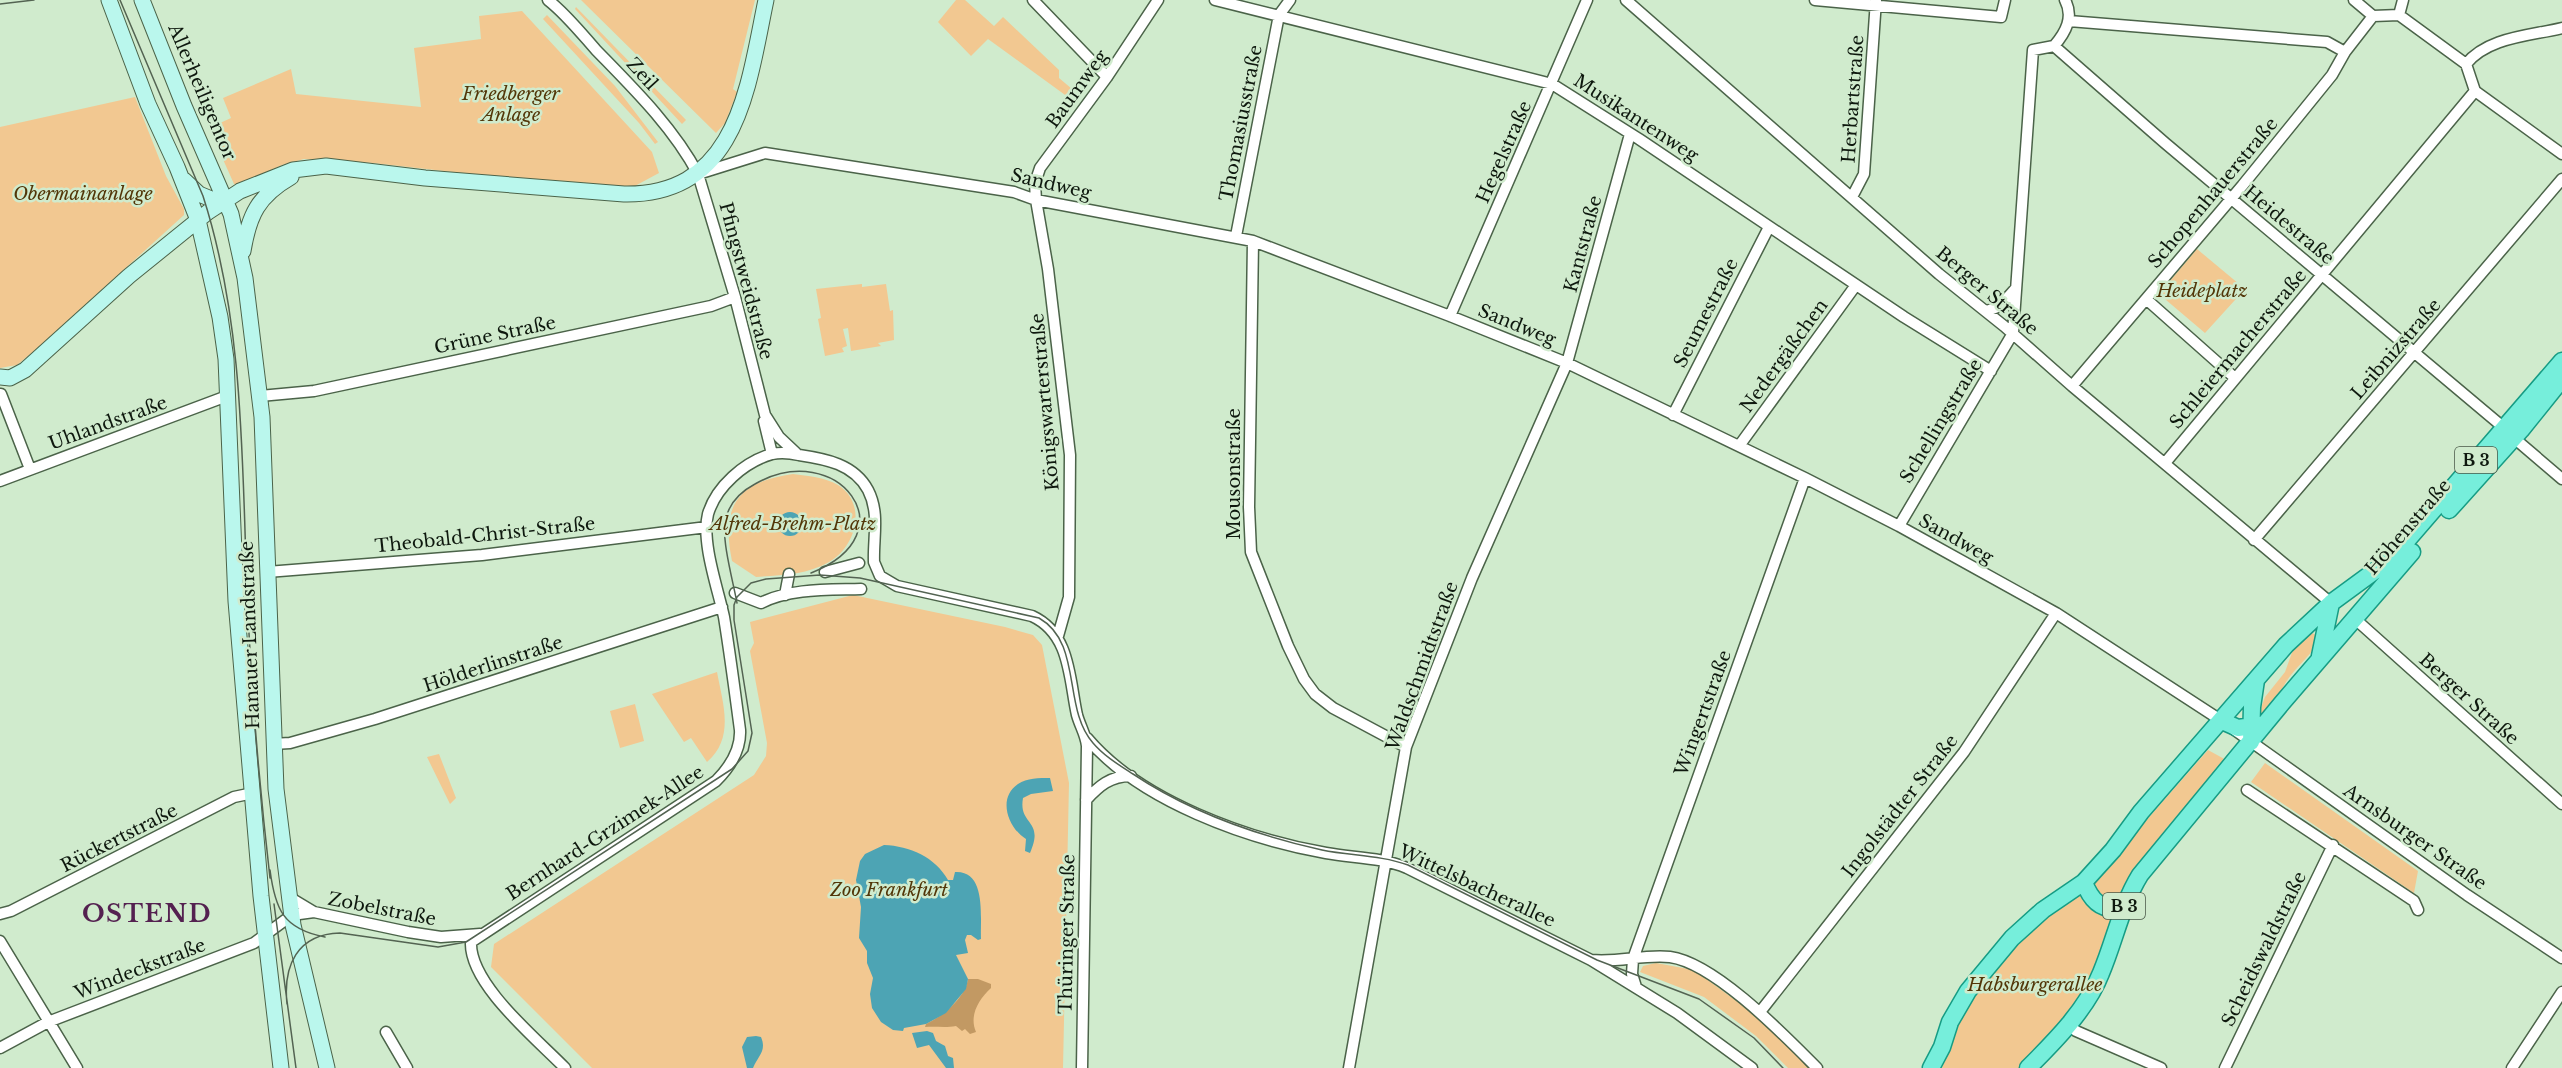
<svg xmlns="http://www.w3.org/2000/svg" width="2562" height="1068" viewBox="0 0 2562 1068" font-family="'Libre Baskerville',serif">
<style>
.green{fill:#f2c891}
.forest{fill:#c29963}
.water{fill:#4da4b4}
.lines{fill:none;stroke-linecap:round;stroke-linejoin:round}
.street-casing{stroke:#4b6349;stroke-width:13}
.secondary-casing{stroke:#4b6349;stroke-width:17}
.primary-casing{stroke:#169c84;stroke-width:19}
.street{stroke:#fff;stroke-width:10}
.secondary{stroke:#baf7ed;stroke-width:15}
.primary{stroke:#76eedb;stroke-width:16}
.tram{stroke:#536352;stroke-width:1.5}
.labels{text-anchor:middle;stroke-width:5;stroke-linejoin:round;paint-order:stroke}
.shield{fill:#d0ebcd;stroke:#485747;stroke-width:1.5}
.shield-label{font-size:16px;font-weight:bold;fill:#0e180e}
.street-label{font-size:18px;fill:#0e180e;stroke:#d0ebcd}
.park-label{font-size:18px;font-style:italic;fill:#523608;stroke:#d0ebcd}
.district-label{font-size:24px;font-weight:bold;letter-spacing:1.5px;fill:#542150;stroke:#d0ebcd}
</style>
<rect width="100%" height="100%" fill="#d0ebcd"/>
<!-- green -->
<path class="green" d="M 581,0 L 755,0 L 733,89 L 737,92 L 725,123 L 716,133 Z
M 956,0 L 965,0 L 994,26 L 1003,17 L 1059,70 L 1059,78 L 1078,94 L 1072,100 L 988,39 L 971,56 L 938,22 Z
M 576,7 L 686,120 L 682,124 L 575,9 Z
M 522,11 L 652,152 L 659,173 L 633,187 L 515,179 L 373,163 L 304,159 L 282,165 L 238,185 L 234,184 L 209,128 L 231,118 L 223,98 L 291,69 L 296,94 L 421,107 L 414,48 L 481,39 L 479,16 Z
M 547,15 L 615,86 L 658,142 L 655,144 L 639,123 L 543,19 Z
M 135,97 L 166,176 L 184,209 L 184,215 L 34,351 L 17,365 L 0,368 L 0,127 Z
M 2197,249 L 2245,289 L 2205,333 L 2159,294 Z
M 862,284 L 862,287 L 886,284 L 890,311 L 893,310 L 894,340 L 878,343 L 881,346 L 851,351 L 848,328 L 843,329 L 847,346 L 842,348 L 844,352 L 825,356 L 818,319 L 821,318 L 816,289 Z
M 793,474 C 808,476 824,477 838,485 C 868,504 856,547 829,562 C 807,575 781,575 756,577 L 732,561 C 721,507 736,482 793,474 Z
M 853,595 L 1005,627 L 1033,635 L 1042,645 L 1069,783 L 1063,1068 L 592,1068 L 491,967 L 494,944 L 754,775 L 766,756 L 767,743 L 750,651 L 754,643 L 750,622 Z
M 2310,632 L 2320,637 C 2313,655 2296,666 2286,682 C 2278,695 2275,708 2261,716 L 2259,713 L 2265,697 L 2285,672 L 2294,647 Z
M 717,672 C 723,704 735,738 707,762 L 691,738 L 684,742 L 652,694 Z
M 635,704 L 644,741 L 620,748 L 610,711 Z
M 2208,750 L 2228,761 L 2118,900 L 2105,902 L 2092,887 L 2094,880 Z
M 439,754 L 456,798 L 450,804 L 427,757 Z
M 2265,763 L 2418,871 L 2414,893 L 2251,782 Z
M 2081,895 C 2087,908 2099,918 2114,915 C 2106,940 2098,970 2083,993 C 2066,1020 2041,1045 2019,1068 L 1942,1068 L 1964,1011 L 1982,983 L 2032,925 Z
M 1656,963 L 1694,970 L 1757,1016 L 1812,1068 L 1788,1068 L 1756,1036 L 1704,997 L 1640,972 L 1643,966 Z"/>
<!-- forest -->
<path class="forest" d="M 968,979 L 978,979 L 991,984 L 991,988 C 978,1000 969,1016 976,1032 L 970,1034 L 965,1029 L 962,1031 L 956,1026 C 945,1028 936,1026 925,1027 L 926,1024 C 943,1016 965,998 968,979 Z"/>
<!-- water -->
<path class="water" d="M778 524a12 12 0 1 1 24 0a12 12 0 1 1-24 0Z
M 1050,778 L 1053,791 L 1031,794 L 1023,798 C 1018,826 1045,819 1030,853 L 1025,851 L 1026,839 C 1008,828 997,798 1018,784 C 1027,778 1039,778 1050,778 Z
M 884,845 C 910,846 935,857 948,880 L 953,880 L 955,872 C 987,870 980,918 981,939 L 978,940 L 971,935 L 967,935 L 965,940 L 968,953 L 956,955 L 968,979 L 966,989 L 946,1013 L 926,1024 L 904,1028 L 903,1031 L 893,1030 L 881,1022 L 872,1008 L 870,994 L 873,978 L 867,963 L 867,951 L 859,938 L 861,907 L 856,880 L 860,861 L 865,854 Z
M 927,1031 L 933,1033 L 936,1041 L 945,1046 L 948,1056 L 953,1058 L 954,1068 L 946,1068 L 929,1045 L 917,1048 L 912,1033 Z
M 756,1036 L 761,1037 C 767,1051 758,1056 753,1068 L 747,1068 L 742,1047 L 747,1037 Z"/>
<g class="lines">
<!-- street casing -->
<g class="street-casing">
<path id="street" d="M 548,0 C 566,14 581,33 596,50 C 633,88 673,127 698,174 L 735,297 L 765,415 L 779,437 L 796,453
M 1033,0 L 1107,77
M 1215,0 L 1552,84 L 1639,139 L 1904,317 L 1991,371
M 1626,0 L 1939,274 L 2004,326 L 2072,386 L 2331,603
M 1815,0 L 2001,17 L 2005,0
M 2354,0 L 2373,16 L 2399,15 L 2466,64 L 2475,91 L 2562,154
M 2399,15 L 2403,0
M 2069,21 L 2327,42 L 2345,52
M 2054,46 L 2165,143 L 2503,427
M 2466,64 C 2488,37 2529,36 2562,28
M 698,174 L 765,153 L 1014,192 L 1036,200 L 1253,241 L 1450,316 L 1567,363 L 1805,478 L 1899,526 L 2056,613 L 2222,721 L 2467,895 L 2562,958
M 1852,197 L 1864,174 L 1876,0
M 1236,236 L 1279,15 L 1290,0
M 1253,241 L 1249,507 L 1251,552 L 1288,646 L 1304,679 L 1315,694 L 1333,708 L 1406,747
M 2146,299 L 2235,378
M 1987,311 L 2000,306 L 2016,288
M 1450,316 L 1587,0
M 2072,386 L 2242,186 L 2332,75 L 2345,52 L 2373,16
M 1,394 L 30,469
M 260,396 L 314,391 L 711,306 L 735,297
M 1673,415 L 1769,227
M 764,421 L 772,454
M 2514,438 L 2562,479
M 1739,446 L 1856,285
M 2165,463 L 2475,91
M 0,481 L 227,396
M 1899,526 L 2013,333 L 2033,50 L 2054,46 C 2066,32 2074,17 2065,0
M 2254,540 L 2562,179
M 267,572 L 482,555 L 707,527
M 825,572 L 859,563
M 735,593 L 761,603 C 790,588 830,590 861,589
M 785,595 L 789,574
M 2354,618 L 2562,804
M 1058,636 L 1069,597 L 1070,455 L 1048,269 L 1036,200 L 1035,183 L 1040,168 L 1107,77 L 1158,0
M 1087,738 C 1140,801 1247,839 1326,853 C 1353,858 1382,857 1407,868 L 1591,960 L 1677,1013 L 1752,1068
M 273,744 L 290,743 L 375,719 L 722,607
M 2247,790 L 2414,901 L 2418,910
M 1086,800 C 1099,786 1110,776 1131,776
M 289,897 L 314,912 L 408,932 L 441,937 L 480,934
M 0,914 L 11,911 L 234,797 L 253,793
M 0,941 L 77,1068
M 1591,960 C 1618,963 1644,954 1670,957 C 1715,963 1785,1036 1817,1068
M 1636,987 L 1632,974 L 1633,959 L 1805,478
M 1760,1012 L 1964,752 L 2056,613
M 2068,1024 L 2076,1031 L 2161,1068
M 386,1032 L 407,1068
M 0,1048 L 48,1022 L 254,943 L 292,915 L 314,912
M 565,1068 C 537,1039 469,984 471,942 L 716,781 C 730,767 741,749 740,730 C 735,692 730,654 724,617 C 718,589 701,542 708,514 C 716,487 744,462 772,454 C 781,452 790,453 799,455 C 826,459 854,464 868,490 C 880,513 873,538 874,562 L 880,576 L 897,586 L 1032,616 C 1071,634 1069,679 1077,715 C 1080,726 1086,735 1087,746 L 1082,1068
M 1349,1068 L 1406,747 L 1472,578 L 1567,363 L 1630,134
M 2225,1068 L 2333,845
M 2512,1068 L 2562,992"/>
</g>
<!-- secondary casing -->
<g class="secondary-casing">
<path id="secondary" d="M 109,0 L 148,104 L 177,167 L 198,220 L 220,317 L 226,359 L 236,601 L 261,896 L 281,1068
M 142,0 L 184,106 L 231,214 L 245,278 L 262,417 L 276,789 L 293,925 L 327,1068
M 184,180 L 199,194 L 221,203
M 243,251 C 249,215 258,196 291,177
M 0,377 L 10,378 L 25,370 L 129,276 L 208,212 L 240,191 L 293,170 L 326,166 L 425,178 L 624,194 C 738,196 748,86 766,0"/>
</g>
<!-- primary casing -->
<g class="primary-casing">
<path id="primary" d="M 2449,510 L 2521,430 L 2562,379
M 2320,656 L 2331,603
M 2222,721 L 2238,728 L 2261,725
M 2251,742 L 2252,707 L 2256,680
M 2084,882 C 2091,901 2102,912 2123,907
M 1931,1068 L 1942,1047 L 1950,1022 L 1968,991 L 2012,938 L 2043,910 L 2084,882 L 2113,850 L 2141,812 L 2286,645 L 2331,603 L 2391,559 L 2562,361
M 2028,1068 C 2055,1041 2087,1009 2101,973 C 2115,940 2121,906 2140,875 L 2282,703 L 2412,552"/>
</g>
<!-- street -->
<use href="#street" class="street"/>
<!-- secondary -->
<use href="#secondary" class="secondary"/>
<!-- primary -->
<use href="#primary" class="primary"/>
<!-- tram -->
<path class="tram" d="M 120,0 L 203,196 C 244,323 242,460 247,592 C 251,687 259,783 270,878
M 0,4 L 34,0
M 737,603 C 733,581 722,542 725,522 C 728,504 740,492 755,484 C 837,437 912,533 811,573
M 270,870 C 275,909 283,929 325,937
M 274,904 L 296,1068
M 287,1004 C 283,966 297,934 340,933 L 438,947 L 466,942 L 732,769 L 748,751 L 752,733 L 734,620 L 734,605 L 737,597 L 751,583 L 766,579 L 820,575 L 860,578 L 1039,618 C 1083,643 1062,708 1093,743 C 1104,756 1119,765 1133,774 C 1190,812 1255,835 1322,850 C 1351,856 1380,855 1408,865 L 1597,960 L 1699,999 L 1754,1038 L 1783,1068"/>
</g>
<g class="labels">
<!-- shield labels -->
<g class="shield">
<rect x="2455" y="447" width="42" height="26" rx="4.5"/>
<rect x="2103" y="893" width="42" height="26" rx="4.5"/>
</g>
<g class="shield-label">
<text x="2476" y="466">B 3</text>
<text x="2124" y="912">B 3</text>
</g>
<!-- street labels -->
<g class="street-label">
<text transform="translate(642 74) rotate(48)" y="6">Zeil</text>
<text transform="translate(1077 89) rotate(-54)" y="6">Baumweg</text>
<text transform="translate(202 92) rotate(67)" y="6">Allerheiligentor</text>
<text transform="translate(1853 99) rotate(-86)" y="6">Herbartstraße</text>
<text transform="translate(1636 118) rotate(33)" y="6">Musikantenweg</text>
<text transform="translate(1241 123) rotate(-79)" y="6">Thomasiusstraße</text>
<text transform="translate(1504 152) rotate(-66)" y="6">Hegelstraße</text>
<text transform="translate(1051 184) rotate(13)" y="6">Sandweg</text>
<text transform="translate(2213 193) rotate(-50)" y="6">Schopenhauerstraße</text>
<text transform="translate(2289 225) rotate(40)" y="6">Heidestraße</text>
<text transform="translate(1583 244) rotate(-75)" y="6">Kantstraße</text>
<text transform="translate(746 281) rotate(75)" y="6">Pfingstweidstraße</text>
<text transform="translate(1987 291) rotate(40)" y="6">Berger Straße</text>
<text transform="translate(1706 313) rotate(-63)" y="6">Seumestraße</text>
<text transform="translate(1517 325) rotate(22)" y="6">Sandweg</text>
<text transform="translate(495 335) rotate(-12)" y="6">Grüne Straße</text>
<text transform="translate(2238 349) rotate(-50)" y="6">Schleiermacherstraße</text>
<text transform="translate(2396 349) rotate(-49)" y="6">Leibnizstraße</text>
<text transform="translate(1784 356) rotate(-54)" y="6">Nedergäßchen</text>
<text transform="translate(1045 402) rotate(-95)" y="6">Königswarterstraße</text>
<text transform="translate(1941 421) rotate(-59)" y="6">Schellingstraße</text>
<text transform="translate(108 423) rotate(-20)" y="6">Uhlandstraße</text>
<text transform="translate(1234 474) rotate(-90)" y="6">Mousonstraße</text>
<text transform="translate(2408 527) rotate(-49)" y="6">Höhenstraße</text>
<text transform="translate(485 535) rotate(-6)" y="6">Theobald-Christ-Straße</text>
<text transform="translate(1956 539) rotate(29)" y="6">Sandweg</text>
<text transform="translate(250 635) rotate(-92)" y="6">Hanauer Landstraße</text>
<text transform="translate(493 664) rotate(-18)" y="6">Hölderlinstraße</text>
<text transform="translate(1422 666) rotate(-70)" y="6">Waldschmidtstraße</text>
<text transform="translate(2469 699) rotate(42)" y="6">Berger Straße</text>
<text transform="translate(1703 713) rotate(-70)" y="6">Wingertstraße</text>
<text transform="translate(1900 806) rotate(-52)" y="6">Ingolstädter Straße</text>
<text transform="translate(605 833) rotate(-33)" y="6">Bernhard-Grzimek-Allee</text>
<text transform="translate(2415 837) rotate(35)" y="6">Arnsburger Straße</text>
<text transform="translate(119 838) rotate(-27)" y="6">Rückertstraße</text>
<text transform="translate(1477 886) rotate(25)" y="6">Wittelsbacherallee</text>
<text transform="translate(382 909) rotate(11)" y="6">Zobelstraße</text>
<text transform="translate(1067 934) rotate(-89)" y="6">Thüringer Straße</text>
<text transform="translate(2264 949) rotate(-64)" y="6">Scheidswaldstraße</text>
<text transform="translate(140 969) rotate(-21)" y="6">Windeckstraße</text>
</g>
<!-- park labels -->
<g class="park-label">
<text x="511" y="100">Friedberger<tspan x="511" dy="21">Anlage</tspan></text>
<text x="83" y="200">Obermainanlage</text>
<text x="2202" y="297">Heideplatz</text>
<text x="793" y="530">Alfred-Brehm-Platz</text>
<text x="889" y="896">Zoo Frankfurt</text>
<text x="2035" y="991">Habsburgerallee</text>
</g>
<!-- district labels -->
<g class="district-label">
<text x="147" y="922">OSTEND</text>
</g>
</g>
</svg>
